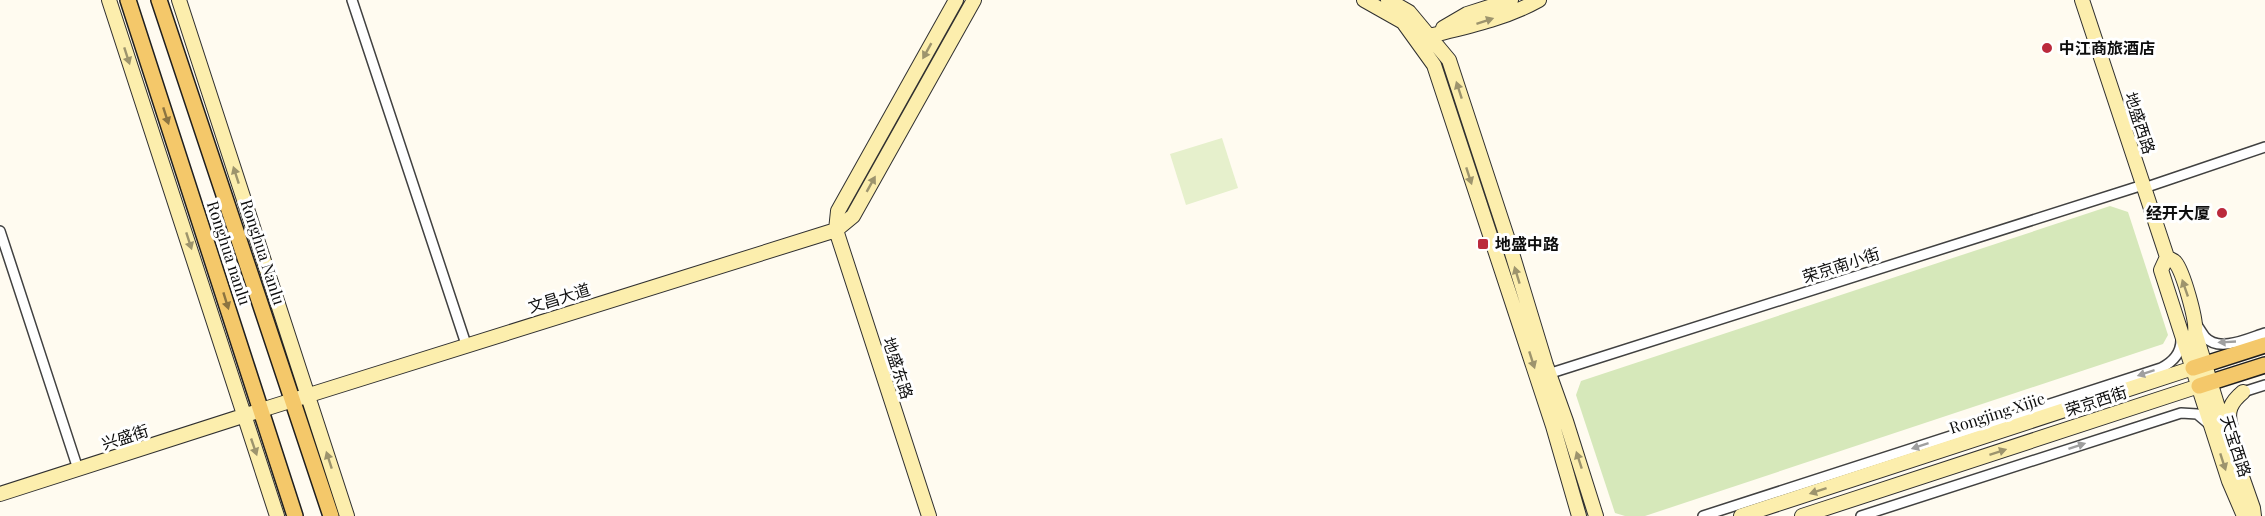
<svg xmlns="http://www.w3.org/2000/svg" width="2265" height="516" viewBox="0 0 2265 516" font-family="'Playfair Display','Noto Sans SC',serif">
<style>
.green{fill:#d6e8ba}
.pitch{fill:#e6f0cc}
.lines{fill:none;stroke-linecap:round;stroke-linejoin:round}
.street-casing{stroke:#414141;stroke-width:12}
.secondary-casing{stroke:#303030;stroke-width:16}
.primary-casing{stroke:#1f1f1f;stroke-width:18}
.street{stroke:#fff;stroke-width:9}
.secondary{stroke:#fceead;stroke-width:14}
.primary{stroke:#f4c86a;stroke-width:15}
.oneway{fill:#9d946d}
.oneway2{fill:#8c7441}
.oneway3{fill:#9f9f9f}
.poi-dot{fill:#bb2a3c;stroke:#fff;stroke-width:2}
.labels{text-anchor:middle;stroke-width:6;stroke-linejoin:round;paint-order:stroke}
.poi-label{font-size:16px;font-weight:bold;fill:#0e0e0e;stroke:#fff;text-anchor:start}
.street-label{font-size:16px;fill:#0e0e0e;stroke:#fff}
</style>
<rect width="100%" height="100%" fill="#fffbf0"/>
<!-- green -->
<path class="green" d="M 2110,206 L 2128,212 L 2168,335 L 2163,344 L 1645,516 L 1625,516 L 1615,513 L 1576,395 L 1581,381 Z"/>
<!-- pitch -->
<path class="pitch" d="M 1222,138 L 1238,188 L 1186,205 L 1170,154 Z"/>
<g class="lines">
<!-- street casing -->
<g class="street-casing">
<path id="street" d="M 352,0 L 466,344
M 2144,188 L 2265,147
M 0,231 L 78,469
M 2197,325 C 2199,328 2202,333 2205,337 C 2219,353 2249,338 2265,333
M 1548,374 L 2143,185
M 2243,392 L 2265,385
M 1703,516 L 2161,368 C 2173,362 2181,353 2181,340
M 1861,516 L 2181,413 L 2197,414 L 2210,425"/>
</g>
<!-- secondary casing -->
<g class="secondary-casing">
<path id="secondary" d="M 109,0 L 277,516
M 179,0 L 347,516
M 1364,0 L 1403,22 L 1434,65 L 1553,426 L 1579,516
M 1388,0 L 1409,12 L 1449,60 L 1508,240 L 1546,365 L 1566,421 L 1596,516
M 2082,0 L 2167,257 C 2169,259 2173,260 2175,262 C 2183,271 2197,321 2195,332 L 2220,414 L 2253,508 L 2254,516
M 1443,28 L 1467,14 L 1511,0
M 1429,36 C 1466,27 1505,19 1539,0
M 2167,257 L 2161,270 L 2229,481 L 2244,516
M 2231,427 C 2226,411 2231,402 2243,392
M 0,494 C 278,404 556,316 836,230 L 853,216 L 974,0
M 929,516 L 836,230 L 838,211 L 956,0
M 1741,516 L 2193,368
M 1802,516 L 2199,386"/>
</g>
<!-- primary casing -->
<g class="primary-casing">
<path id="primary" d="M 128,0 L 295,516
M 159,0 L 331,516
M 2193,368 L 2265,345
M 2199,386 L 2265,365"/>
</g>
<!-- street -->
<use href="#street" class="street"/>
<!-- secondary -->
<use href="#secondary" class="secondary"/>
<!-- primary -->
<use href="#primary" class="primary"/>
</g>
<!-- one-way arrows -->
<defs><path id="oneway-solid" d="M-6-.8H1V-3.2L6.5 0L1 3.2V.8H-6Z" transform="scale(1.5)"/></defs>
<g class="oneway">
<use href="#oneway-solid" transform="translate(1485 21) rotate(-18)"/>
<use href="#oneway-solid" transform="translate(927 51) rotate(119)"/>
<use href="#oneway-solid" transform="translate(127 56) rotate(72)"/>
<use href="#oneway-solid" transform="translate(1459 90) rotate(-108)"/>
<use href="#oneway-solid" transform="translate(236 175) rotate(-108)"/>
<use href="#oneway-solid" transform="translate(1469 176) rotate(72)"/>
<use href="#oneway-solid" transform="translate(871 184) rotate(-61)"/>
<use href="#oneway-solid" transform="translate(189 241) rotate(72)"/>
<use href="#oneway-solid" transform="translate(1517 275) rotate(-107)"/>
<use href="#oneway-solid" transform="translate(2185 288) rotate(-109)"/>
<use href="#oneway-solid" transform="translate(1532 360) rotate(72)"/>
<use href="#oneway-solid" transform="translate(254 447) rotate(71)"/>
<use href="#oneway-solid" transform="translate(1998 452) rotate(-18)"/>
<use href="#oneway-solid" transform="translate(329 460) rotate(-108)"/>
<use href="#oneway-solid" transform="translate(1579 460) rotate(-108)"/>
<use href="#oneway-solid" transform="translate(2223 462) rotate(72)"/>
<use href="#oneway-solid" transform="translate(1818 491) rotate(162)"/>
</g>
<g class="oneway2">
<use href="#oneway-solid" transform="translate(166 116) rotate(72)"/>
<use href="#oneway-solid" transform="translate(226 301) rotate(73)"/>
</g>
<g class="oneway3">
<use href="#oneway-solid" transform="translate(2227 342) rotate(177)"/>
<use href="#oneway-solid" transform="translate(2146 373) rotate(162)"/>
<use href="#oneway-solid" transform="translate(1920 446) rotate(162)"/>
<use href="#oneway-solid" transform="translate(2077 446) rotate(-18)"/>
</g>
<!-- markers -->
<g class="poi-dot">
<circle cx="2047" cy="48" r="6"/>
<circle cx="2222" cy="213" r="6"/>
<rect x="1477" y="238" width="12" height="12" rx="3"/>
</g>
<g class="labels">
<!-- poi labels -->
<g class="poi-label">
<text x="2059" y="54">中江商旅酒店</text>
<text x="2210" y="219" text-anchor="end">经开大厦</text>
<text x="1495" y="250">地盛中路</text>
</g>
<!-- street labels -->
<g class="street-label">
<text transform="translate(2140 123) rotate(72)" y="6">地盛西路</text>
<text transform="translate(263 252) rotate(72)" y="6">Ronghua Nanlu</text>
<text transform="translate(229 253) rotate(72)" y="6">Ronghua nanlu</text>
<text transform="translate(1841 265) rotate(-18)" y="6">荣京南小街</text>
<text transform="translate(559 298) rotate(-17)" y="6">文昌大道</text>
<text transform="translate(898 368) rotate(72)" y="6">地盛东路</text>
<text transform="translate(2096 401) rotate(-18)" y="6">荣京西街</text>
<text transform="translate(1997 413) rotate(-18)" y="6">Rongjing Xijie</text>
<text transform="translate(125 437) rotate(-18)" y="6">兴盛街</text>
<text transform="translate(2236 446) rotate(72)" y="6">天宝西路</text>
</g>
</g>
</svg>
